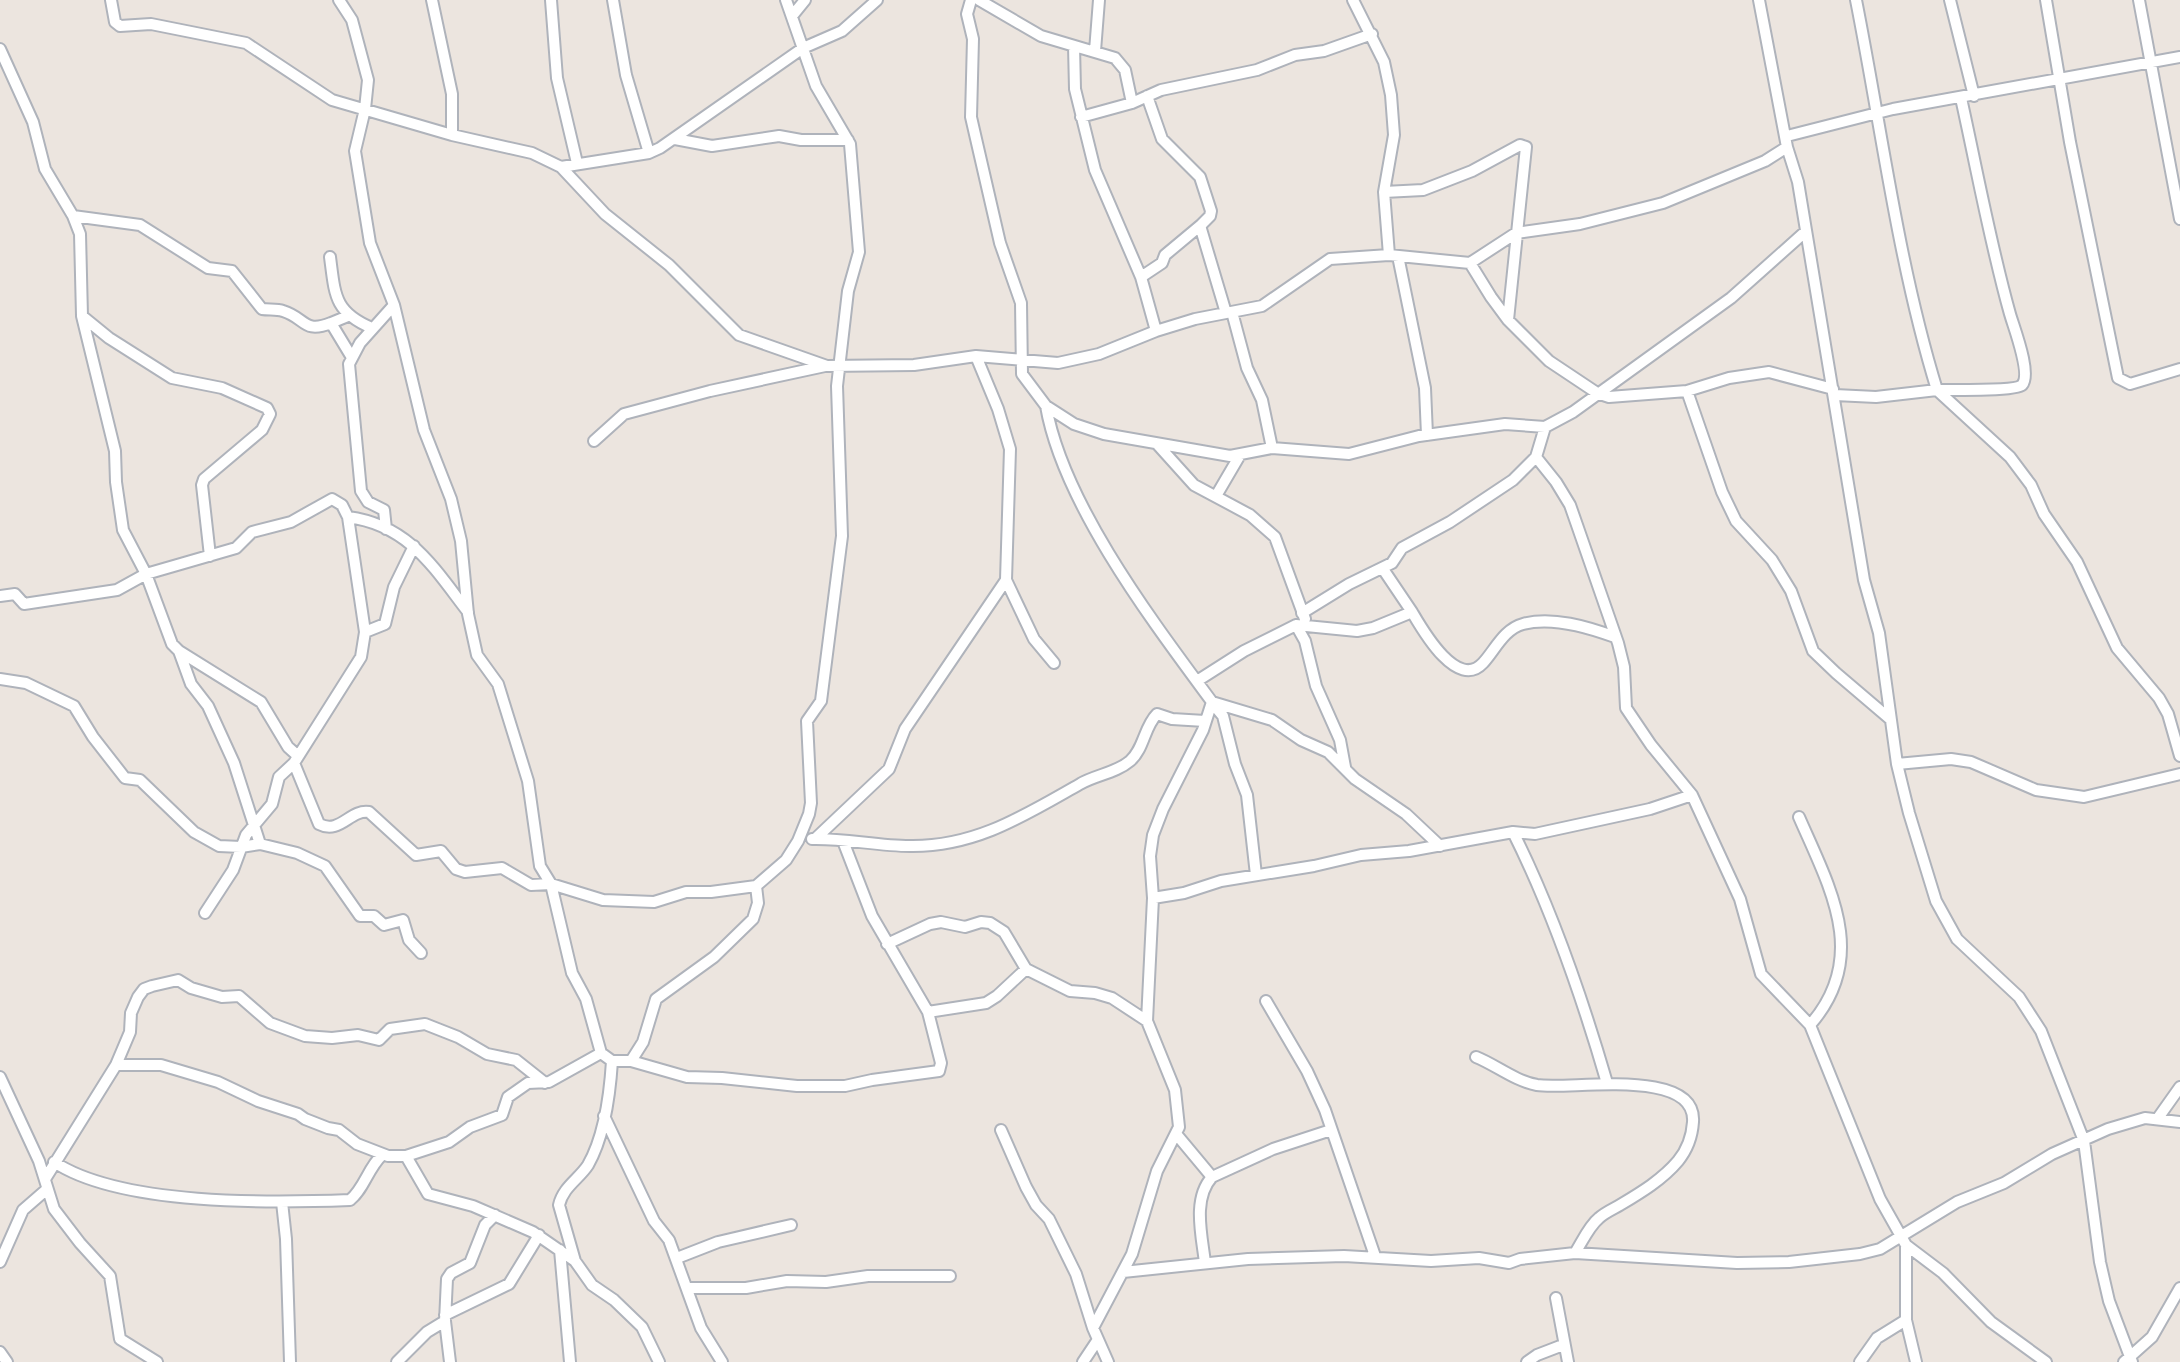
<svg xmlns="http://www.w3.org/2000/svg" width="2180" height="1362" viewBox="0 0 2180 1362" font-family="Arial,sans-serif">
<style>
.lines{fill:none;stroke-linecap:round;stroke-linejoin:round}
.minor-casing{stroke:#afb3bb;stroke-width:14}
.minor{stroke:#fff;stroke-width:10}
</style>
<rect width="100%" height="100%" fill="#ece5df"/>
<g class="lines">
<!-- minor casing -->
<g class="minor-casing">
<path id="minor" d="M 111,0 L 115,22 L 120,26 L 151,24 L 246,43 L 332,100 L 452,135 L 532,153 L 561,167 L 605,214 L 669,265 L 739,335 L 827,366 L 914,365 L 976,356 L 1058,363 L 1099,354 L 1156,331 L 1195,319 L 1262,306 L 1330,259 L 1389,255 L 1470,263 L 1491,297 L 1508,320 L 1549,361 L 1597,393 L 1609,397 L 1687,391 L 1729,378 L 1769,372 L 1833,389
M 339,0 L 352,20 L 368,80 L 365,109 L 355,151 L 370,243 L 394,305 L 424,430 L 451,499 L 461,541 L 468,614 L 477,655 L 498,684 L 528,781 L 540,866 L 551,884 L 572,973 L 586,999 L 601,1053 L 612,1061 L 631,1061 L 687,1077 L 722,1078 L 797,1086 L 845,1086 L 872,1080 L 939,1071 L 941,1063 L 928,1012 L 872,916 L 843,841
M 432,0 L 452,94 L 452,135
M 551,0 L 557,78 L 577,163
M 613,0 L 626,75 L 649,153
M 971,0 L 967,14 L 973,39 L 971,117 L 1000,243 L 1021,303 L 1022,374 L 1046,406 L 1074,424 L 1104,434 L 1230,456 L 1272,448 L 1349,454 L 1419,436 L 1505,424 L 1545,427 L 1573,412 L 1731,298 L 1805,232
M 979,0 L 1041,36 L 1115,58 L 1125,70 L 1132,103 L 1161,90 L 1257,70 L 1295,55 L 1324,51 L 1372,34
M 1353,0 L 1384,62 L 1391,95 L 1394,135 L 1384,192 L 1389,255
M 1759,0 L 1787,147 L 1798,182 L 1864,580 L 1879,633 L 1897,764 L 1909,813 L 1936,901 L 1957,939 L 2019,997 L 2041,1031 L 2084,1141 L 2100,1262 L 2109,1301 L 2132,1362
M 1856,0 C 1882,131 1898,263 1937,390 C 1951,390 2016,391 2022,385 C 2032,374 2014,328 2010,314 C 1990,243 1977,170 1961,98
M 1950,0 L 1974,96
M 2046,0 L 2070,142 L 2118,378 L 2130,384 L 2180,369
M 2139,0 L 2180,219
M 792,16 L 805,0
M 1074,46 L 1075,89 L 1095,170 L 1141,277 L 1156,331
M 0,49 L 33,122 L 45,169 L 73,216 L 80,234 L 82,316 L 115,451 L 116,482 L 123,530 L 146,574 L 172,644 L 179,651 L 261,702 L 288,747 L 298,756
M 1095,51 L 1099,0
M 1147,96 L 1162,139 L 1200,177 L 1211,211 L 1210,216 L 1201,225 L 1201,229 L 1226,313
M 1081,117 L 1132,103
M 1787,136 L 1893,109 L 2180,57
M 675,139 L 712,146 L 779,136 L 801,140 L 848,140
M 561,167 L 649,153 L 660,148 L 803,48 L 842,31 L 877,0
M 1384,192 L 1423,190 L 1472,171 L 1520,145 L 1526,147 L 1508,320
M 73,216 L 140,225 L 208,268 L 232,271 L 262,309 C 269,310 277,309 283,311 C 306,318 303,334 331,323
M 1398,256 L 1425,388 L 1427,435
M 330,257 C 335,295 334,312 372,328
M 1470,263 L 1516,233 L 1580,224 L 1663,203 L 1765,161 L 1787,147
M 1141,277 L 1162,263 L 1165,255 L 1201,225
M 1232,312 L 1247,368 L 1262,400 L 1272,448
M 82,316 L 109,338 L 172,378 L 222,388 L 267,408 L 270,414 L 262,430 L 204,479 L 202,485 L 210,556
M 348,316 L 331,323 L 351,356
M 1687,391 L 1722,492 L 1736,521 L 1772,560 L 1791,591 L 1813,651 L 1836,673 L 1890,719
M 1835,395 L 1876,397 L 1937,390 L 2010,457 L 2031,485 L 2044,514 L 2077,562 L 2117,648 L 2159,698 L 2168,714 L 2180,756
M 1046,406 C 1063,504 1153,622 1212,702 L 1203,730 L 1163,809 L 1153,835 L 1150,856 L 1153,898 L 1147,1021 L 1175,1090 L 1179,1127 L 1157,1171 L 1132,1254 L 1093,1328 L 1108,1362
M 1545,427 L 1536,457 L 1556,482 L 1570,505 L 1577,525 L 1618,643 L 1624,667 L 1626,708 L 1651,745 L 1692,795 L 1740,899 L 1761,974 L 1810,1025 L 1880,1199 L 1906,1245 L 1906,1320 L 1916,1362
M 594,441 L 624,414 L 710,391 L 825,366
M 1158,445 L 1194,485 L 1250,515 L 1275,537 L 1305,619
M 1216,496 L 1240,455
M 348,517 L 365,632
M 386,529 L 384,510 L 368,502 L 361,491 L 349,364 L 360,343 L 394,305
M 1383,569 L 1412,612
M 1006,580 L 1034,639 L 1054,663
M 0,596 L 15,594 L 24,604 L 117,590 L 146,574 L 236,548 L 252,532 L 291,522 L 332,499 L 342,505 L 348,517 C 409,525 434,568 468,612
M 1302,613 L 1349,584 L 1392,563 L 1402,548 L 1450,522 L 1513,480 L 1536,457
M 1296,625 L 1305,641 L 1316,686 L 1340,740 L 1345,767
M 179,651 L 191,684 L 208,706 L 234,763 L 260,844
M 0,679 L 26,683 L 74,706 L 93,737 L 125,778 L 140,780 L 194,832 L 219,846 L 241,847 L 260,844 L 297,853 L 325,866 L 360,916 L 374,916 L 384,925 L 403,920 L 409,940 L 421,953
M 1197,681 L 1244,651 L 1296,625 L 1357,631 L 1373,628 L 1412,612 C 1422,629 1457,691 1483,663 C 1495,650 1504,629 1523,624 C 1552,616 1588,627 1615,637
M 1212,702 L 1272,720 L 1301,740 L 1328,752 L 1355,779 L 1406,814 L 1440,846
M 1213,704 L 1223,716 L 1235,764 L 1247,795 L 1256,875
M 294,763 L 319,824 C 340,835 350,809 369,812 L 416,855 L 441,851 L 456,869 L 465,872 L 502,868 L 531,885 L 551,884 L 603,900 L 654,902 L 686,892 L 711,892 L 756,886 L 786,860 L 798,841 L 809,814 L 811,803 L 807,721 L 821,701 L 842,536 L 837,386 L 848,291 L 859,252 L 850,144 L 816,86 L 786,0
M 1897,764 L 1951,759 L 1971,762 L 2036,790 L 2084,797 L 2180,774
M 1799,817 C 1830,888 1870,957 1810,1025
M 1513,832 C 1553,912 1582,997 1607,1083
M 812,839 C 844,838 877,846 910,846 C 976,847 1025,815 1080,784 C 1095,775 1116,773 1130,761 C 1144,749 1144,727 1157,714 L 1172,719 L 1205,721
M 815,839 L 889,769 L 905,729 L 1006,580 L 1010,449 L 998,409 L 976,356
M 1153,898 L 1184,893 L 1221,881 L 1314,866 L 1361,855 L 1409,851 L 1513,832 L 1535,834 L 1650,809 L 1692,795
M 205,913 L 233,870 L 246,835 L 272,804 L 279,777 L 294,763 L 361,657 L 365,632 L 385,624 L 394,587 L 414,546
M 887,944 L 930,924 L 941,922 L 965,927 L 981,922 L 990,923 L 1004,932 L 1026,969 L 1070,991 L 1095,993 L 1112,998 L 1147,1021
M 1266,1001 L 1307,1071 L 1325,1110 L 1375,1256
M 928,1012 L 986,1003 L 997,996 L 1026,969
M 1476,1057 C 1496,1065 1515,1081 1537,1085 C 1571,1090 1697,1067 1693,1122 C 1692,1137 1687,1150 1678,1161 C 1662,1180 1640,1193 1620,1205 C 1613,1209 1604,1213 1599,1218 C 1589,1226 1582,1242 1575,1253
M 631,1061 L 643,1042 L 656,999 L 714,957 L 753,919 L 758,903 L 756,886
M 116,1065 L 161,1065 L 218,1082 L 258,1101 L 298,1114 L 305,1119 L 328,1128 L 339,1130 L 357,1144 L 388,1156 L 406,1156 L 449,1142 L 470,1127 L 502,1115 L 508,1097 L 528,1083 L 549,1082 L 601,1053
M 0,1077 L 39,1161 L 54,1209 L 80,1243 L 110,1276 L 120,1339 L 157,1362
M 604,1116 L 654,1221 L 669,1240 L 701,1328 L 722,1362
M 2158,1118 L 2180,1087
M 1001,1130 L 1026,1187 L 1036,1205 L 1049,1219 L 1076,1274 L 1093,1328
M 1177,1135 L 1212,1177
M 406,1156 L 428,1194 L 473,1206 L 533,1232 L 575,1261 L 592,1285 L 614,1300 L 642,1327 L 659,1362
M 54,1162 C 121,1206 271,1203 350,1200 C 364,1189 368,1168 382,1155
M 45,1179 L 116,1065 L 130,1032 L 131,1013 L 138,997 L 144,989 L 152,986 L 178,980 L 191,988 L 222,997 L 239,996 L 270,1023 L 305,1036 L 332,1038 L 358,1035 L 379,1040 L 390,1029 L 425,1024 L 458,1037 L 487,1054 L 516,1060 L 545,1083
M 282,1202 L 286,1239 L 290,1362
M 1906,1245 L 1943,1273 L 1991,1322 L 2046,1362
M 560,1250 L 570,1362
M 677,1258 L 718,1242 L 791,1225
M 575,1261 L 559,1205 C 563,1187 579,1179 588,1165 C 604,1137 610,1093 612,1061
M 0,1262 L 23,1210 L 46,1190
M 1205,1263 C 1202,1236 1192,1199 1212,1177 L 1273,1149 L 1331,1130
M 1123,1272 L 1248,1259 L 1344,1256 L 1431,1261 L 1479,1258 L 1509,1263 L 1520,1259 L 1575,1253 L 1737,1263 L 1789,1262 L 1860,1254 L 1880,1249 L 1957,1202 L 2004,1183 L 2052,1154 L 2108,1129 L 2145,1118 L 2180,1122
M 688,1288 L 746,1288 L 787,1281 L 826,1282 L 868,1276 L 950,1276
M 1556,1298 L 1568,1362
M 445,1315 L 509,1284 L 539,1235
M 0,1352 L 7,1362
M 397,1362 L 427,1332 L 445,1321
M 450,1362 L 445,1321 L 447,1279 L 451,1273 L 470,1263 L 485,1225 L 495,1215
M 1083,1362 L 1097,1341
M 1527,1362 L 1537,1355 L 1563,1345
M 1860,1362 L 1877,1338 L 1906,1320
M 2124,1362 L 2152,1337 L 2180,1288"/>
</g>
<!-- minor -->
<use href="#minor" class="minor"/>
</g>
</svg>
